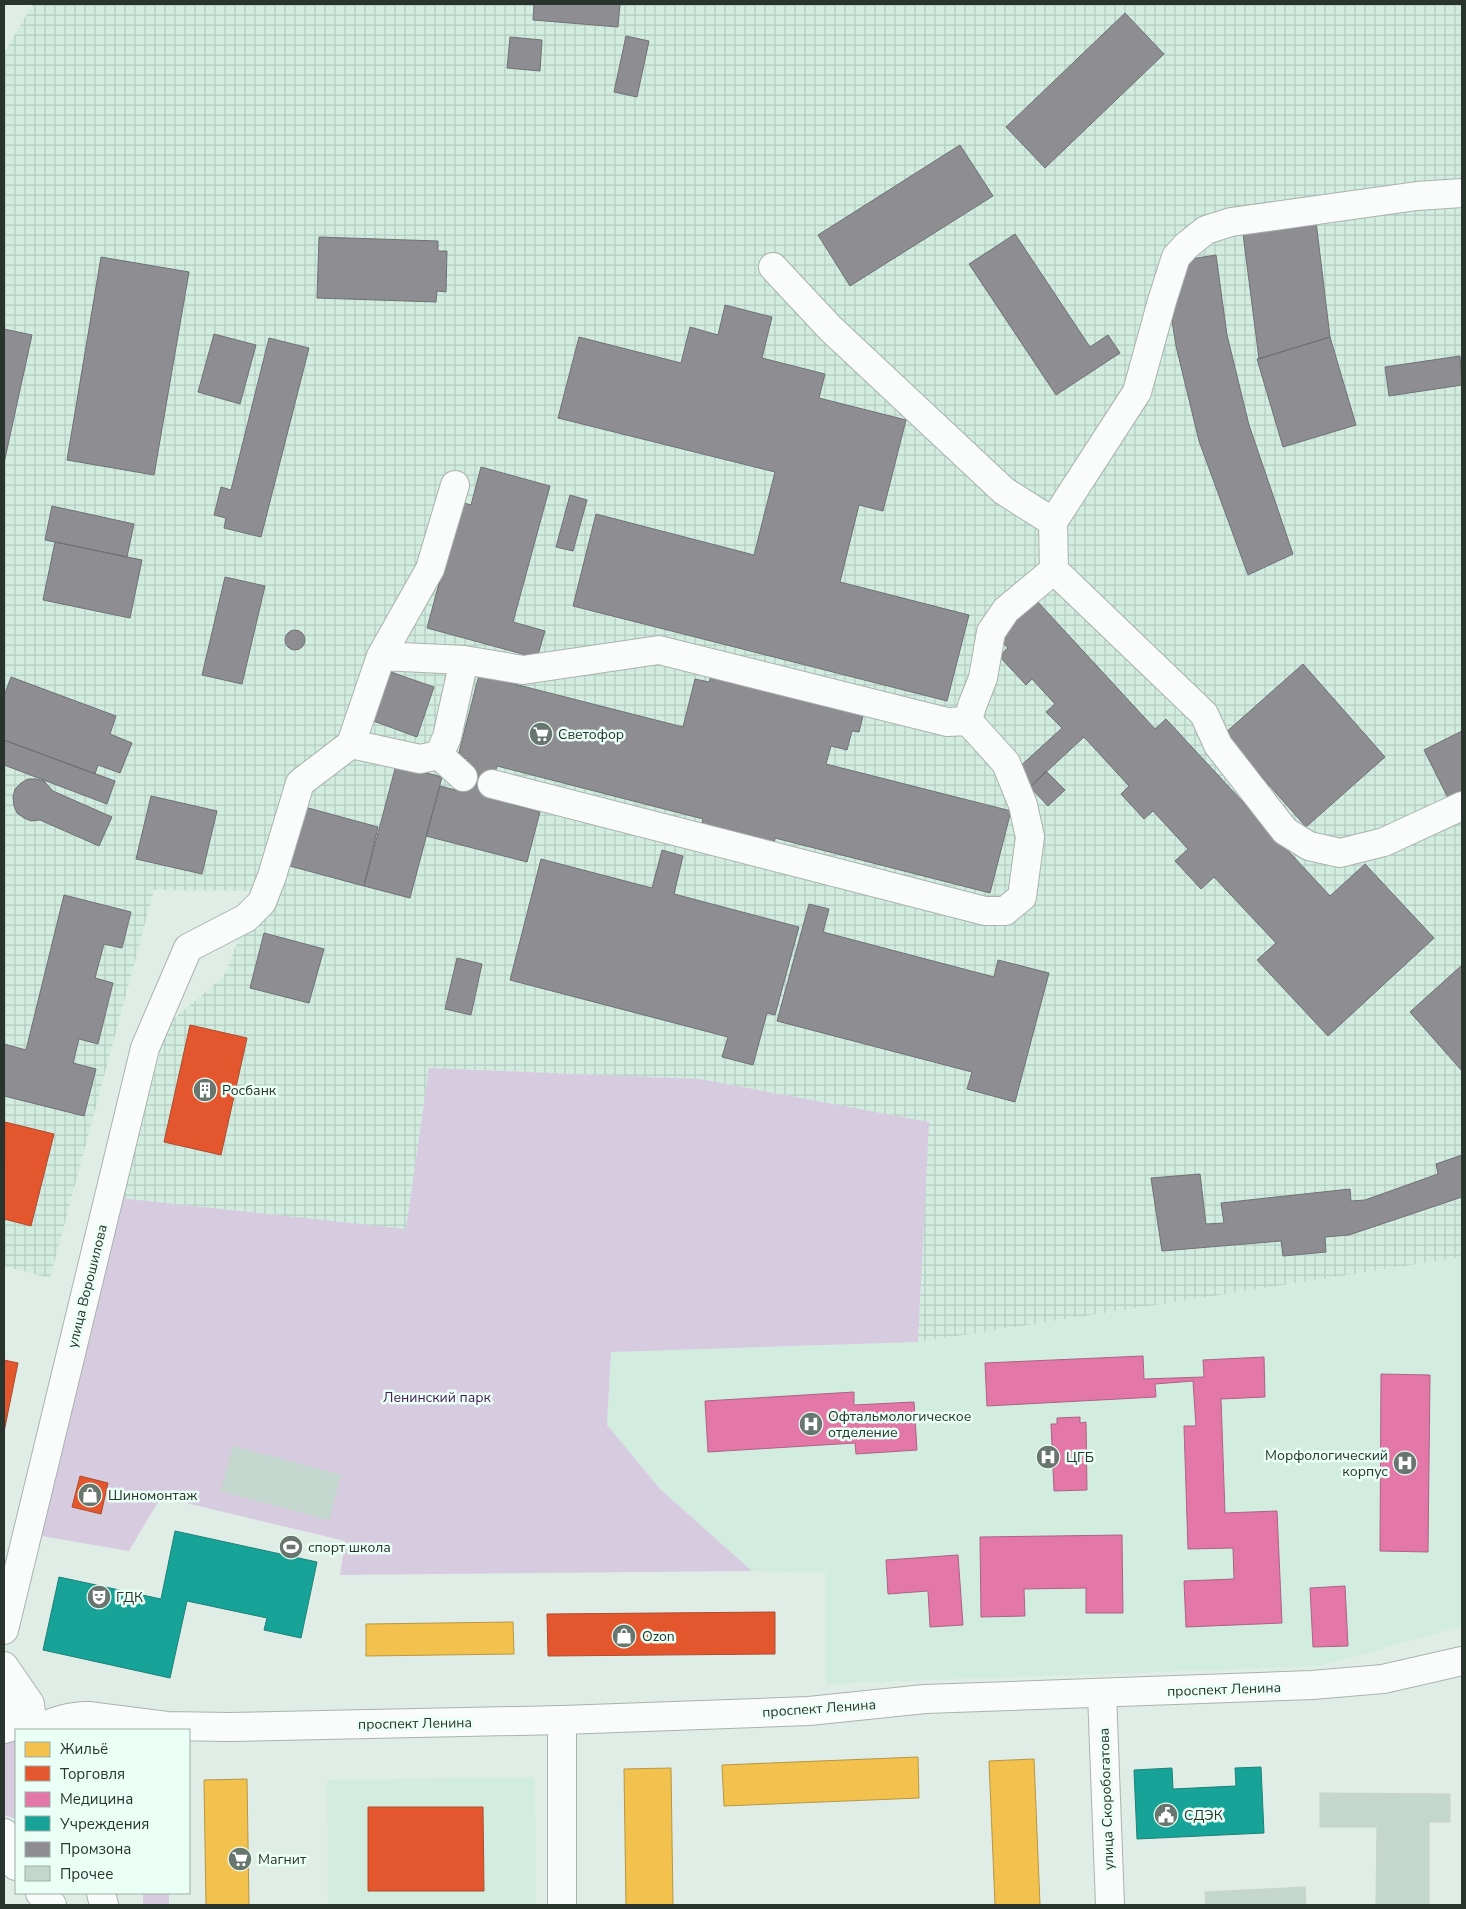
<svg xmlns="http://www.w3.org/2000/svg" width="1466" height="1909" viewBox="0 0 1466 1909" font-family="'Nunito Sans',sans-serif">
<style>
.built{fill:#d2ece0}
.industrial{fill:url(#industrial-grid)}
.green{fill:#d7cbe0}
.homes{fill:#f2c14e;stroke:#b69745}
.shops{fill:#e4572e;stroke:#ac4c2e}
.health{fill:#e377a8;stroke:#ab6384}
.public{fill:#17a398;stroke:#1c8278}
.industry{fill:#8d8d92;stroke:#6f7274}
.building{fill:#c4d7cf;stroke:#c7d3cd}
.lines{fill:none;stroke-linecap:round;stroke-linejoin:round}
.minor-casing{stroke:#a9b3ae;stroke-width:30}
.major-casing{stroke:#a9b3ae;stroke-width:30}
.minor{stroke:#fafcfb;stroke-width:28}
.major{stroke:#fafcfb;stroke-width:28}
.labels{text-anchor:middle;stroke-width:5;stroke-linejoin:round;paint-order:stroke}
.poi-label{font-size:14px;fill:#29342f;stroke:#eafff5;text-anchor:start}
.street-label{font-size:14px;fill:#29342f;stroke:#eafff5}
.park-label{font-size:14px;fill:#461855;stroke:#eafff5}
</style>
<defs>
<pattern id="industrial-grid" width="8" height="8" patternUnits="userSpaceOnUse" patternTransform="scale(1.25)"><rect width="8" height="8" fill="#d2ece0"/><path d="M0 4h8M4 0v8" fill="none" stroke="#b4cbc0"/></pattern>
</defs>
<rect width="100%" height="100%" fill="#dfede6"/>
<!-- built -->
<path class="built" d="M 1462,1257 L 1462,1626 L 1320,1666 L 826,1684 L 826,1573 L 752,1571 L 660,1489 L 607,1425 L 611,1352 L 918,1342 Z
M 535,1777 L 536,1905 L 328,1905 L 327,1780 Z"/>
<!-- industrial -->
<path class="industrial" d="M 33,4 L 1462,4 L 1462,1257 L 918,1342 L 928,1122 L 700,1079 L 429,1068 L 406,1230 L 120,1198 L 168,1024 L 224,976 L 258,891 L 154,890 L 50,1278 L 4,1266 L 4,53 Z"/>
<!-- green -->
<path class="green" d="M 429,1068 L 700,1079 L 929,1122 L 918,1342 L 611,1352 L 607,1425 L 660,1489 L 752,1571 L 340,1575 L 345,1541 L 161,1497 L 129,1551 L 41,1536 L 120,1198 L 406,1229 Z
M 12,1740 L 16,1740 L 16,1819 L 4,1815 L 4,1743 Z
M 143,1893 L 169,1893 L 169,1905 L 143,1905 Z"/>
<!-- homes -->
<path class="homes" d="M 513,1622 L 514,1654 L 366,1656 L 366,1624 Z
M 918,1757 L 919,1798 L 724,1806 L 722,1765 Z
M 1034,1759 L 1040,1905 L 995,1905 L 989,1761 Z
M 671,1768 L 673,1905 L 626,1905 L 624,1769 Z
M 247,1779 L 249,1905 L 206,1905 L 204,1780 Z"/>
<!-- shops -->
<path class="shops" d="M 190,1025 L 247,1038 L 221,1155 L 164,1142 Z
M 5,1122 L 54,1134 L 31,1226 L 4,1219 Z
M 4,1360 L 18,1363 L 4,1432 Z
M 80,1476 L 108,1483 L 101,1514 L 72,1507 Z
M 775,1612 L 775,1654 L 548,1656 L 547,1614 Z
M 368,1807 L 483,1807 L 484,1891 L 368,1891 Z"/>
<!-- health -->
<path class="health" d="M 1143,1356 L 1144,1379 L 1204,1377 L 1203,1360 L 1264,1357 L 1265,1397 L 1221,1399 L 1225,1513 L 1277,1511 L 1282,1623 L 1186,1627 L 1184,1581 L 1234,1579 L 1233,1548 L 1188,1549 L 1184,1426 L 1196,1426 L 1193,1381 L 1155,1384 L 1156,1397 L 987,1406 L 985,1363 Z
M 1381,1374 L 1430,1375 L 1428,1552 L 1380,1551 Z
M 854,1392 L 854,1405 L 914,1402 L 917,1450 L 856,1454 L 855,1443 L 708,1452 L 705,1401 Z
M 1080,1417 L 1080,1423 L 1086,1422 L 1087,1490 L 1054,1491 L 1051,1424 L 1057,1424 L 1057,1418 Z
M 1122,1535 L 1123,1613 L 1086,1613 L 1086,1588 L 1024,1589 L 1025,1616 L 981,1617 L 980,1537 Z
M 958,1555 L 963,1625 L 930,1627 L 928,1591 L 888,1594 L 886,1560 Z
M 1345,1586 L 1348,1646 L 1313,1647 L 1310,1588 Z"/>
<!-- public -->
<path class="public" d="M 175,1531 L 317,1562 L 301,1638 L 264,1630 L 267,1618 L 187,1601 L 170,1678 L 43,1650 L 59,1577 L 161,1599 Z
M 1261,1767 L 1264,1833 L 1137,1839 L 1134,1770 L 1172,1768 L 1173,1789 L 1236,1786 L 1235,1768 Z"/>
<!-- industry -->
<path class="industry" d="M 534,4 L 620,4 L 618,27 L 533,20 Z
M 1125,13 L 1164,54 L 1045,168 L 1006,127 Z
M 626,36 L 649,41 L 637,97 L 614,92 Z
M 510,37 L 542,40 L 540,71 L 507,68 Z
M 960,145 L 993,196 L 850,286 L 818,235 Z
M 1315,213 L 1330,337 L 1259,359 L 1242,226 Z
M 1015,234 L 1090,347 L 1108,335 L 1120,353 L 1056,395 L 969,264 Z
M 319,237 L 438,241 L 438,251 L 447,251 L 446,292 L 437,291 L 436,302 L 317,298 Z
M 1216,255 L 1227,335 L 1249,425 L 1293,554 L 1248,575 L 1199,441 L 1176,346 L 1169,302 L 1184,260 Z
M 101,257 L 189,272 L 154,475 L 67,460 Z
M 725,305 L 772,317 L 762,358 L 825,374 L 819,398 L 906,420 L 883,511 L 859,505 L 840,582 L 969,615 L 947,701 L 573,606 L 596,514 L 754,555 L 775,472 L 558,418 L 579,337 L 681,363 L 690,327 L 718,335 Z
M 4,329 L 32,335 L 4,463 Z
M 214,334 L 256,345 L 240,404 L 198,392 Z
M 1330,337 L 1356,425 L 1283,447 L 1257,359 Z
M 269,338 L 309,348 L 261,537 L 224,528 L 226,518 L 214,515 L 221,487 L 231,490 Z
M 1460,356 L 1462,385 L 1389,396 L 1385,367 Z
M 481,467 L 550,486 L 513,622 L 545,631 L 537,658 L 427,628 L 461,502 L 471,505 Z
M 570,495 L 587,500 L 573,551 L 556,547 Z
M 52,506 L 134,524 L 127,557 L 45,540 Z
M 55,542 L 142,560 L 130,618 L 43,600 Z
M 225,577 L 265,586 L 242,684 L 202,675 Z
M 1037,601 L 1155,729 L 1166,719 L 1330,896 L 1365,864 L 1434,938 L 1328,1036 L 1257,960 L 1276,943 L 1214,877 L 1201,889 L 1175,861 L 1188,849 L 1153,811 L 1144,819 L 1121,794 L 1129,786 L 1084,737 L 1030,787 L 1015,771 L 1062,728 L 1046,712 L 1055,704 L 1032,679 L 1026,685 L 999,656 L 1008,648 L 998,637 Z
M285 640a10 10 0 1 1 20 0a10 10 0 1 1-20 0Z
M 1303,664 L 1385,757 L 1306,827 L 1224,734 Z
M 385,670 L 434,687 L 417,737 L 368,719 Z
M 713,670 L 864,712 L 859,732 L 852,731 L 847,750 L 831,746 L 826,764 L 1011,811 L 990,893 L 775,838 L 773,848 L 700,829 L 703,819 L 497,766 L 488,798 L 540,812 L 527,862 L 426,836 L 440,786 L 459,791 L 468,759 L 458,756 L 479,675 L 683,727 L 695,679 L 709,682 Z
M 11,677 L 116,716 L 110,734 L 132,743 L 120,773 L 98,765 L 95,774 L 4,740 L 4,696 Z
M 1462,731 L 1462,794 L 1449,800 L 1424,750 Z
M 4,740 L 115,781 L 107,804 L 4,765 Z
M 396,765 L 442,777 L 410,898 L 364,886 Z
M 1046,771 L 1065,790 L 1048,806 L 1030,787 Z
M 28,779 L 36,779 L 44,781 L 53,791 L 112,817 L 99,846 L 40,820 L 31,821 L 24,818 L 17,813 L 14,806 L 13,797 L 15,789 L 21,783 Z
M 151,796 L 217,811 L 202,874 L 136,859 Z
M 301,806 L 378,827 L 364,886 L 286,865 Z
M 662,850 L 683,856 L 674,894 L 799,927 L 775,1015 L 767,1013 L 753,1065 L 722,1057 L 728,1037 L 510,980 L 541,859 L 652,888 Z
M 64,895 L 131,912 L 122,948 L 104,944 L 95,978 L 113,983 L 98,1044 L 79,1039 L 73,1063 L 96,1069 L 84,1116 L 4,1096 L 4,1044 L 26,1050 Z
M 809,904 L 829,909 L 823,932 L 994,977 L 998,960 L 1049,973 L 1015,1102 L 967,1089 L 972,1072 L 777,1021 Z
M 264,933 L 324,949 L 309,1003 L 250,988 Z
M 457,958 L 482,964 L 471,1015 L 445,1009 Z
M 1462,965 L 1462,1071 L 1410,1012 Z
M 1462,1155 L 1462,1197 L 1349,1235 L 1325,1237 L 1326,1252 L 1283,1256 L 1281,1241 L 1162,1251 L 1151,1178 L 1200,1174 L 1206,1224 L 1224,1223 L 1221,1203 L 1350,1189 L 1351,1201 L 1365,1200 L 1438,1174 L 1436,1164 Z"/>
<!-- building -->
<path class="building" d="M 233,1446 L 341,1475 L 329,1520 L 221,1491 Z
M 1320,1793 L 1450,1794 L 1450,1822 L 1429,1822 L 1429,1905 L 1376,1905 L 1377,1827 L 1320,1827 Z
M 1305,1887 L 1306,1905 L 1206,1905 L 1205,1892 Z"/>
<g class="lines">
<!-- minor casing -->
<g class="minor-casing">
<path id="minor" d="M 773,267 L 830,328 L 1004,491 L 1053,522
M 1054,570 L 1204,714 L 1218,745 L 1285,831 L 1309,846 L 1340,853 L 1384,842 L 1462,806
M 381,656 L 464,660 L 523,670 L 659,650 L 947,722 L 968,721 L 972,706 L 983,678 L 991,632 L 1006,610 L 1054,570 L 1053,522 L 1137,392 L 1162,301 L 1176,257 L 1186,246 L 1206,230 L 1231,222 L 1417,196 L 1462,193
M 351,744 L 420,759 L 439,755 L 447,737 L 464,660
M 439,755 L 463,777
M 492,784 L 985,911 L 1005,911 L 1022,897 L 1030,837 L 1023,805 L 1006,763 L 968,721
M 4,1630 L 145,1048 L 188,948 L 246,918 L 262,902 L 272,876 L 300,783 L 351,744 L 381,656 L 430,569 L 455,485
M 4,1666 L 30,1704 L 33,1728
M 1102,1693 L 1110,1905
M 562,1720 L 562,1905"/>
</g>
<!-- major casing -->
<g class="major-casing">
<path id="major" d="M 4,1702 L 15,1726
M 4,1729 L 15,1726 L 40,1730
M 37,1729 C 55,1721 69,1716 88,1716 L 167,1726 L 230,1727 L 562,1720 L 809,1711 L 925,1699 L 1312,1685 L 1383,1679 L 1462,1661
M 4,1833 L 8,1850 L 16,1866
M 40,1893 L 52,1905
M 101,1893 L 104,1905"/>
</g>
<!-- minor -->
<use href="#minor" class="minor"/>
<!-- major -->
<use href="#major" class="major"/>
</g>
<!-- icons -->
<defs>
<g id="supermarket-disc" transform="scale(1.25)"><circle r="9.5" fill="#69756f" stroke="#eafff5"/><path d="M-6-5.5h2.5l.6 2H6L4.5 2H-2.5L-4.4-4H-6ZM-1.5 3.2a1.3 1.3 0 1 0 .1 0ZM3 3.2a1.3 1.3 0 1 0 .1 0Z" fill="#fff"/></g>
<g id="building-disc" transform="scale(1.25)"><circle r="9.5" fill="#69756f" stroke="#eafff5"/><path d="M-4-6H4V6H1V3H-1V6H-4ZM-2.5-4.3h1.7v1.8h-1.7ZM.8-4.3h1.7v1.8H.8ZM-2.5-1h1.7V.8h-1.7ZM.8-1h1.7V.8H.8Z" fill="#fff"/></g>
<g id="hospital-disc" transform="scale(1.25)"><circle r="9.5" fill="#69756f" stroke="#eafff5"/><path d="M-5-5h3v3.5h4V-5h3V5h-3V1.5h-4V5h-3Z" fill="#fff"/></g>
<g id="shop-disc" transform="scale(1.25)"><circle r="9.5" fill="#69756f" stroke="#eafff5"/><path d="M-5-2.5h2.3a2.7 3.5 0 0 1 5.4 0H5L5.5 6h-11ZM-1.5-2.5h3a1.5 2.3 0 0 0-3 0Z" fill="#fff"/></g>
<g id="stadium-disc" transform="scale(1.25)"><circle r="9.5" fill="#69756f" stroke="#eafff5"/><path d="M0-5a6.5 5 0 1 0 0 10a6.5 5 0 1 0 0-10ZM-3.5-1.8h7v3.6h-7Z" fill="#fff"/></g>
<g id="theatre-disc" transform="scale(1.25)"><circle r="9.5" fill="#69756f" stroke="#eafff5"/><path d="M-5-5.5Q0-4 5-5.5V0Q5 5 0 6Q-5 5-5 0ZM-3.3-2.5H-1v1.5H-3.3ZM1-2.5H3.3v1.5H1ZM-2.8 1Q0 5.5 2.8 1Z" fill="#fff"/></g>
<g id="civic-disc" transform="scale(1.25)"><circle r="9.5" fill="#69756f" stroke="#eafff5"/><path d="M-.6-6.5H3V-4.5H.6V-3L4-1V1h2V6H-6V1h2V-1L-.6-3ZM-1.2 2.5V6h2.4V2.5Z" fill="#fff"/></g>
</defs>
<g fill-rule="evenodd">
<use href="#supermarket-disc" x="541" y="734"/>
<use href="#building-disc" x="205" y="1090"/>
<use href="#hospital-disc" x="811" y="1424"/>
<use href="#hospital-disc" x="1048" y="1457"/>
<use href="#hospital-disc" x="1405" y="1463"/>
<use href="#shop-disc" x="90" y="1495"/>
<use href="#stadium-disc" x="291" y="1547"/>
<use href="#theatre-disc" x="99" y="1597"/>
<use href="#shop-disc" x="624" y="1636"/>
<use href="#civic-disc" x="1166" y="1815"/>
<use href="#supermarket-disc" x="240" y="1859"/>
</g>
<g class="labels">
<!-- poi labels -->
<g class="poi-label">
<text x="558" y="739">Светофор</text>
<text x="222" y="1095">Росбанк</text>
<text x="828" y="1421">Офтальмологическое<tspan x="828" dy="16">отделение</tspan></text>
<text x="1388" y="1460" text-anchor="end">Морфологический<tspan x="1388" dy="16">корпус</tspan></text>
<text x="1066" y="1462">ЦГБ</text>
<text x="108" y="1500">Шиномонтаж</text>
<text x="308" y="1552">спорт школа</text>
<text x="116" y="1602">ГДК</text>
<text x="642" y="1641">Ozon</text>
<text x="1184" y="1820">СДЭК</text>
<text x="258" y="1864">Магнит</text>
</g>
<!-- street labels -->
<g class="street-label">
<text transform="translate(87 1286) rotate(-76)" y="5">улица Ворошилова</text>
<text transform="translate(1224 1689) rotate(-2)" y="5">проспект Ленина</text>
<text transform="translate(819 1708) rotate(-4)" y="5">проспект Ленина</text>
<text transform="translate(415 1723) rotate(-1)" y="5">проспект Ленина</text>
<text transform="translate(1106 1799) rotate(-92)" y="5">улица Скоробогатова</text>
</g>
<!-- park labels -->
<g class="park-label">
<text x="437" y="1402">Ленинский парк</text>
</g>
</g>
<!-- border -->
<rect width="1466" height="1909" fill="none" stroke="#29342f" stroke-width="10"/>
<!-- legend -->
<rect x="15" y="1729" width="175" height="165" fill="#eafff5" stroke="#9daea6"/>
<rect x="25" y="1742" width="25" height="15" fill="#f2c14e" stroke="#9daea6"/>
<text x="60" y="1754" font-size="15" fill="#29342f">Жильё</text>
<rect x="25" y="1766" width="25" height="15" fill="#e4572e" stroke="#9daea6"/>
<text x="60" y="1779" font-size="15" fill="#29342f">Торговля</text>
<rect x="25" y="1792" width="25" height="15" fill="#e377a8" stroke="#9daea6"/>
<text x="60" y="1804" font-size="15" fill="#29342f">Медицина</text>
<rect x="25" y="1816" width="25" height="15" fill="#17a398" stroke="#9daea6"/>
<text x="60" y="1829" font-size="15" fill="#29342f">Учреждения</text>
<rect x="25" y="1842" width="25" height="15" fill="#8d8d92" stroke="#9daea6"/>
<text x="60" y="1854" font-size="15" fill="#29342f">Промзона</text>
<rect x="25" y="1866" width="25" height="15" fill="#c4d7cf" stroke="#9daea6"/>
<text x="60" y="1879" font-size="15" fill="#29342f">Прочее</text>
</svg>
